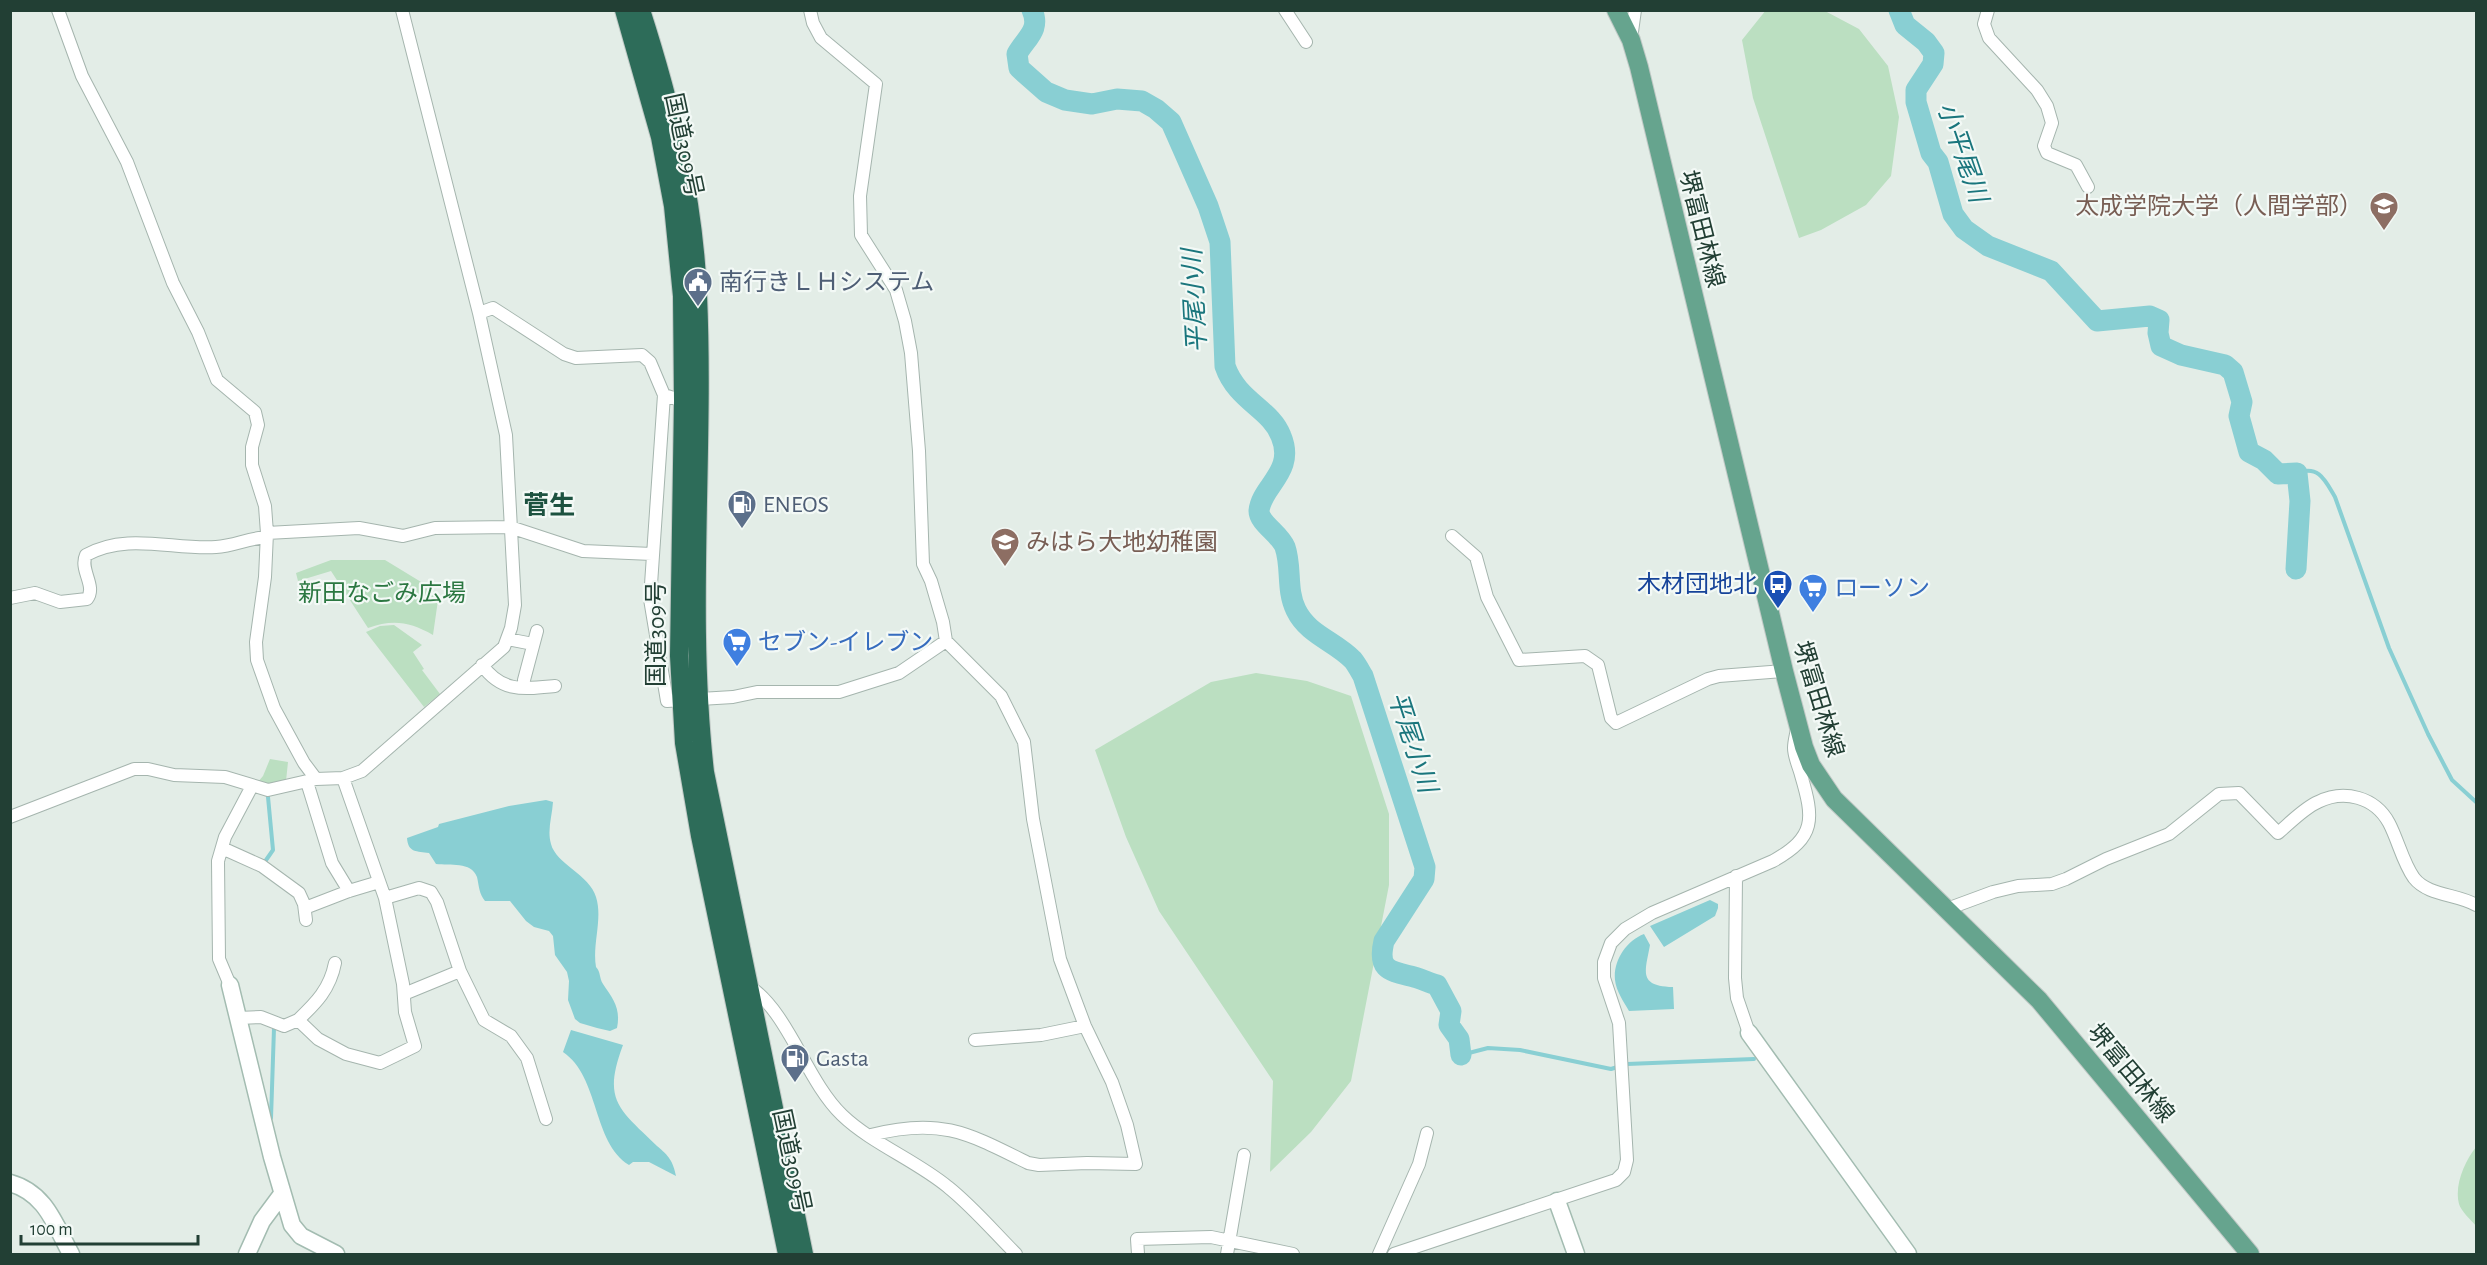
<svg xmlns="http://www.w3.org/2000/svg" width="2487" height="1265" viewBox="0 0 2487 1265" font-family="'Alegreya Sans','Noto Sans JP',sans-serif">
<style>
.green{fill:#bbdfc1}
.water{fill:#89cfd3}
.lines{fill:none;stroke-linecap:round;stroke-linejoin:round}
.stream{stroke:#89cfd3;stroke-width:4}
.river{stroke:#89cfd3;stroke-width:21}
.street-casing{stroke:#a5b5ae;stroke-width:14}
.secondary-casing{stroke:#a3bcb1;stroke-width:19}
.primary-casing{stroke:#c1c9c6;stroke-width:20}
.highway-casing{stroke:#c1c9c6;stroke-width:20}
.street{stroke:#fff;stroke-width:12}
.secondary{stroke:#fff;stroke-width:16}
.primary{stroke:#66a48e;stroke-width:18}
.highway{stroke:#2d6c59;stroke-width:18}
.labels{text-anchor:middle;stroke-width:4.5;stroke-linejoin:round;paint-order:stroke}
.street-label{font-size:24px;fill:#223f34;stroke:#f3f9f6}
.education-label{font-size:24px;fill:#785e54;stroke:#f3f9f6;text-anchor:end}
.service-label{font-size:24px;fill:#4e5e75;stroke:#f3f9f6;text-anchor:start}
.transit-label{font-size:24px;fill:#164399;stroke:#f3f9f6;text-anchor:end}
.shop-label{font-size:24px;fill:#366cbe;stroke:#f3f9f6;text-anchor:start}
.park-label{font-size:24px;fill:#2b7741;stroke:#f3f9f6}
.water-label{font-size:26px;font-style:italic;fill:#1a767d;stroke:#f3f9f6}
.neighbourhood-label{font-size:26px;font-weight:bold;fill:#1d5240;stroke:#f3f9f6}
</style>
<rect width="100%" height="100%" fill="#e3ede7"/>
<!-- green -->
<path class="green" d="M 1766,10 L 1825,11 L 1859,29 L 1888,66 L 1899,117 L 1891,176 L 1866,205 L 1821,230 L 1799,238 L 1753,98 L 1742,40 Z
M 331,560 L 385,560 L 431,588 L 438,600 L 433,635 C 410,622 393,619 368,628 L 331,571 L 298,581 L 296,573 Z
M 394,625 L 422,645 L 413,652 L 424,669 L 422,670 L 440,694 L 424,707 L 366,632 L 380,626 Z
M 1256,673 L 1307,681 L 1351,696 L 1389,814 L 1389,885 L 1351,1081 L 1311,1132 L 1270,1172 L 1273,1081 L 1159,911 L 1126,837 L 1095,750 L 1211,682 Z
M 270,759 L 288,762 L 286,781 L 267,785 L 257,783 L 263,776 Z
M 2476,1147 L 2476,1226 C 2471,1220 2461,1211 2459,1204 C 2454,1185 2465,1161 2476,1147 Z"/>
<!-- water -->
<path class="water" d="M 546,800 L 553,802 C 552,817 547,830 551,844 C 556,864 590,875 596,897 C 603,919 592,944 596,967 C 601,972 599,978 603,984 C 613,999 621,1008 617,1028 L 610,1031 L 597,1028 L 580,1023 L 575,1019 L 568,1000 L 569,981 L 567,972 L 555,955 L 553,936 L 549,931 L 534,927 L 526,921 L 510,901 L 485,901 C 479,894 479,886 477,877 C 471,861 450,866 436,864 L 429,853 C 417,851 408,853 407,838 L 438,827 L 439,824 L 509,806 Z
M 1710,900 L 1718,904 L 1718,908 L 1715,916 L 1664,947 L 1650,926 Z
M 1644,934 L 1650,945 C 1645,972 1638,986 1673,987 L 1674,1009 L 1629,1011 C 1624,1002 1616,991 1615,980 C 1613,961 1626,941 1644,934 Z
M 571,1030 L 623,1045 C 602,1101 619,1109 657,1146 C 669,1156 673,1161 676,1176 L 649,1162 L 633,1162 L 629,1165 C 592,1142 600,1077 563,1052 Z"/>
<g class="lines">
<!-- stream -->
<path class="stream" d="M 2297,473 C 2319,465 2325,480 2335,497 L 2389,648 L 2428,734 L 2452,780 L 2476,802
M 264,863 L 273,850 L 268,797
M 1461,1055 L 1488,1048 L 1520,1050 L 1611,1069 L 1627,1064 L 1754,1059
M 271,1118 L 274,1028"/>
<!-- river -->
<path class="river" d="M 1032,10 C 1041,30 1026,38 1017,54 L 1019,68 L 1046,92 L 1065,100 L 1092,104 L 1117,99 L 1142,101 L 1156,109 L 1171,122 L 1208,206 L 1220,242 L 1225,366 C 1237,401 1271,409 1281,436 C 1296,472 1261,486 1259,511 C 1259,523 1280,534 1285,547 C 1292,567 1286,590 1296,610 C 1308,635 1335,641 1353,660 C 1357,665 1360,671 1363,676 L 1425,867 L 1424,879 L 1384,941 C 1377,971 1390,971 1414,977 C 1422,979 1429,983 1437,985 L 1451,1011 L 1449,1025 L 1459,1039 L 1461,1055
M 1899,10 L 1905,25 L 1926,42 L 1934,53 L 1933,64 L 1916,90 L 1916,102 L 1931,153 L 1938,162 L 1953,214 L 1964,229 L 1988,246 L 2051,271 L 2097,321 L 2150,316 L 2159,320 L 2158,333 L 2161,346 L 2181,355 L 2225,365 L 2233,372 L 2242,402 L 2239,416 L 2249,452 L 2264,460 L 2278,474 L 2297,473 L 2300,501 L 2296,569"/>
<!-- street casing -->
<g class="street-casing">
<path id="street" d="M 58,10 L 82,76 L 127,162 L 173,283 L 198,332 L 217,380 L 255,412 L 258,425 L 252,447 L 252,465 L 265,506 L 267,533 L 265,577 L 256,642 L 257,660 L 274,708 L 304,763 L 316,779
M 810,10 L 813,23 L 821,38 L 876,84 L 860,196 L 861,235 L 896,290 L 905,321 L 911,353 L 919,451 L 923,564 L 931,581 L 943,622 L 946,641 L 1001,696 L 1024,742 L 1033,819 L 1060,959 L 1085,1026 L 1112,1082 L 1127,1125 L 1136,1164 L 1087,1163 L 1039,1165 L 1028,1163 C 968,1133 940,1117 871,1135
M 1285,10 L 1306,42
M 1988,10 L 1984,24 L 1989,38 L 2037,90 L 2047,106 L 2052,123 L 2044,146 L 2047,153 L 2076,165 L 2088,187
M 1631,39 L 1635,10
M 479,313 L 493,308 L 564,354 L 576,358 L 642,355 L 650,362 L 664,395 L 683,401
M 664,395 L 650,599 L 667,701 L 733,697 L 757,692 L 839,692 L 899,673 L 946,641
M 267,533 L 359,528 L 403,536 L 435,528 L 510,527 L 583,551 L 652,554
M 1452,536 L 1476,557 L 1487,597 L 1519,660 L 1585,656 L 1598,665 L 1611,718 L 1616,723 L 1708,679 L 1719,676 L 1784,671
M 10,598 L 35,593 L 60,602 L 87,599 C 97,586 79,570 86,555 C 127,532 173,550 216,547 C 234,546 249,538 267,537
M 507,639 L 533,644
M 482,665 C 502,693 524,689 555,686
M 524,680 L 537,631
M 343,778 L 385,898 L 419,888 L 431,892 L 437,902 L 460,971 L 484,1020 L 511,1036 L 527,1058 L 546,1119
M 307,782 L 332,863 L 349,891
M 10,817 L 134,769 L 148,769 L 174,775 L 225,777 L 268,790 L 316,779 L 343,778 L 362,771 L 504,647 L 511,628 L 515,605 L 506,435 L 479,313 L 402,10
M 222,848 L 262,866 L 299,893 L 304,904 L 306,920
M 1736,876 L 1735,978 L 1737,998 L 1749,1033
M 305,908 L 349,891 L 379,882
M 1947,909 L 1993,892 L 2018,886 L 2052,884 L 2066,879 L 2106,859 L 2169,834 L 2219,794 L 2239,793 L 2278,833 C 2290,823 2304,808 2318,802 C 2344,789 2375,797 2389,823 C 2398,840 2403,863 2414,878 C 2428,896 2458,894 2476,905
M 230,985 L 219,959 L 218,861 L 225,837 L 252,786
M 749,986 C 789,1013 806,1080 842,1115 C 871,1143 917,1161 948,1187 C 973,1207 994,1232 1016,1254
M 404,994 L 460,971
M 238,1018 L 261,1017 L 284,1026 L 298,1020 L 318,1039 L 346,1054 L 380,1063 L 415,1046 L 405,1012 L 403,984 L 385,898
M 298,1020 C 316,1003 330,989 335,963
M 975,1040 L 1041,1035 L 1085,1026
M 1138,1254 L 1137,1239 L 1211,1237 L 1293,1254
M 1227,1254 L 1244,1155
M 1379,1254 L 1419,1164 L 1427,1133
M 1394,1254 L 1616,1180 L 1624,1172 L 1627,1160 L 1619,1023 L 1604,978 L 1604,962 L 1611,943 L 1625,929 L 1652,913 L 1773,861 C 1816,837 1814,819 1801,775 C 1799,767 1794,757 1794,748 C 1794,742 1796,735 1797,729"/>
</g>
<!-- secondary casing -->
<g class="secondary-casing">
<path id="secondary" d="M 230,985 L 272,1157 L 292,1225 L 301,1236 L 336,1254
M 1749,1033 L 1908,1254
M 10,1183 C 46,1193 55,1225 71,1254
M 1557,1201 L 1576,1254
M 247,1254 L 262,1221 L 282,1194"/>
</g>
<!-- primary casing -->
<g class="primary-casing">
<path id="primary" d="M 1616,10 L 1631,40 L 1639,67 L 1784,671 L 1804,747 L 1811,765 L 1834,799 L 2039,1000 L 2250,1254"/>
</g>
<!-- highway casing -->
<g class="highway-casing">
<path id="highway" d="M 624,10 L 660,137 L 673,206 L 682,296 L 683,401 L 679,656 L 684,743 L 700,836 L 787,1254
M 641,10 C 671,103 694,198 698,295 C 705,454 687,614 705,772 L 804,1254"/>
</g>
<!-- street -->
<use href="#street" class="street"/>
<!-- secondary -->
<use href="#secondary" class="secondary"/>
<!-- primary -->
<use href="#primary" class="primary"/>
<!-- highway -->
<use href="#highway" class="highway"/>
</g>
<!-- icons -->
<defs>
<g id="university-pin" transform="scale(1.5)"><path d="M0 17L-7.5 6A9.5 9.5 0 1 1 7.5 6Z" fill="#8d6e63" stroke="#f3f9f6"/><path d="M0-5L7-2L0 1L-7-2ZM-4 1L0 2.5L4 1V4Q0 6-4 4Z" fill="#fff"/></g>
<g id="civic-pin" transform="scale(1.5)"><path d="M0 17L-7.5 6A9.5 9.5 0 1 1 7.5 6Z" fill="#5c6f8a" stroke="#f3f9f6"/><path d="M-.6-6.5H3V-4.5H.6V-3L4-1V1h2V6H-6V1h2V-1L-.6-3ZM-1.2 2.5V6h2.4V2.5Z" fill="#fff"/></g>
<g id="fuel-pin" transform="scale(1.5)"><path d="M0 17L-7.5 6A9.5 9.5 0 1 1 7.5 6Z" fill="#5c6f8a" stroke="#f3f9f6"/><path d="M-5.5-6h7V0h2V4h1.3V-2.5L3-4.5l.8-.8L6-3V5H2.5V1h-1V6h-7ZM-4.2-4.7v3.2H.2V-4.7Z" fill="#fff"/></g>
<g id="school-pin" transform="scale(1.5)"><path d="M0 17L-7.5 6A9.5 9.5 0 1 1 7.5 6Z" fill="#8d6e63" stroke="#f3f9f6"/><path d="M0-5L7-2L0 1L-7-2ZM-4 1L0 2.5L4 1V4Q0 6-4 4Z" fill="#fff"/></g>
<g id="bus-pin" transform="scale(1.5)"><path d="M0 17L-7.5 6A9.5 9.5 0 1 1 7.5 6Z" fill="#1a4fb4" stroke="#f3f9f6"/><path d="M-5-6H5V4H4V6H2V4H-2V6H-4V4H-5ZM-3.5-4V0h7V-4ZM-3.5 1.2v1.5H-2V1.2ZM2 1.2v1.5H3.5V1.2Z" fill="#fff"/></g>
<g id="supermarket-pin" transform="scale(1.5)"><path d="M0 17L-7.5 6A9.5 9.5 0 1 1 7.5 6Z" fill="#3f7fe0" stroke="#f3f9f6"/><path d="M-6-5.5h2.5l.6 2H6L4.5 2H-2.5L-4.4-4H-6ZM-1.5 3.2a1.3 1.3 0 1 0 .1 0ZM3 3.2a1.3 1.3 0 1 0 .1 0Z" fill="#fff"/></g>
</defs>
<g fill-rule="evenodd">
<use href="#university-pin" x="2384" y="206"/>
<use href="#civic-pin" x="698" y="282"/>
<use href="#fuel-pin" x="742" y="504"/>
<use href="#school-pin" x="1005" y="542"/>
<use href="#bus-pin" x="1778" y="584"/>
<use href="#supermarket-pin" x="1813" y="588"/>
<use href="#supermarket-pin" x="737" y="642"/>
<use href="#fuel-pin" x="795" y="1058"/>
</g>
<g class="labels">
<!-- street labels -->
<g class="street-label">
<text transform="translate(684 145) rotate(78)" y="8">国道309号</text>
<text transform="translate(1702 229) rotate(76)" y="8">堺富田林線</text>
<text transform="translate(656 634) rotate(-90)" y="8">国道309号</text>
<text transform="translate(1819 699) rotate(73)" y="8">堺富田林線</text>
<text transform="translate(2131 1073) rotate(50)" y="8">堺富田林線</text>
<text transform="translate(792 1161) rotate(78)" y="8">国道309号</text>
</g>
<!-- education labels -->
<g class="education-label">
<text x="2363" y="214">太成学院大学（人間学部）</text>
<text x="1026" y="550" text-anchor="start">みはら大地幼稚園</text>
</g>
<!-- service labels -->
<g class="service-label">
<text x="719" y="290">南行きＬＨシステム</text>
<text x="763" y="512">ENEOS</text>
<text x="816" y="1066">Gasta</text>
</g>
<!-- transit labels -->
<g class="transit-label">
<text x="1757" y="592">木材団地北</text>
</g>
<!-- shop labels -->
<g class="shop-label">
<text x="1834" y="596">ローソン</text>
<text x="758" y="650">セブン-イレブン</text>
</g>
<!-- park labels -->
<g class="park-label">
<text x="382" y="601">新田なごみ広場</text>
</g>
<!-- water labels -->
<g class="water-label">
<text transform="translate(1963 152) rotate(71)" y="9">小平尾川</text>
<text transform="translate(1194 301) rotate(-93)" y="9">平尾小川</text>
<text transform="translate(1413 742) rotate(72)" y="9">平尾小川</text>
</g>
<!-- neighbourhood labels -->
<g class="neighbourhood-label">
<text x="549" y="514">菅生</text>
</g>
</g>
<!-- border -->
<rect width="2487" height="1265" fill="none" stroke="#223f34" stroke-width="24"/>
<!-- scale -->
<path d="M21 1235v9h177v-9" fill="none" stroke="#223f34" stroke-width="3"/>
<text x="30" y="1235" font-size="18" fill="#223f34" stroke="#f3f9f6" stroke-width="4.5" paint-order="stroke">100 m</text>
</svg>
